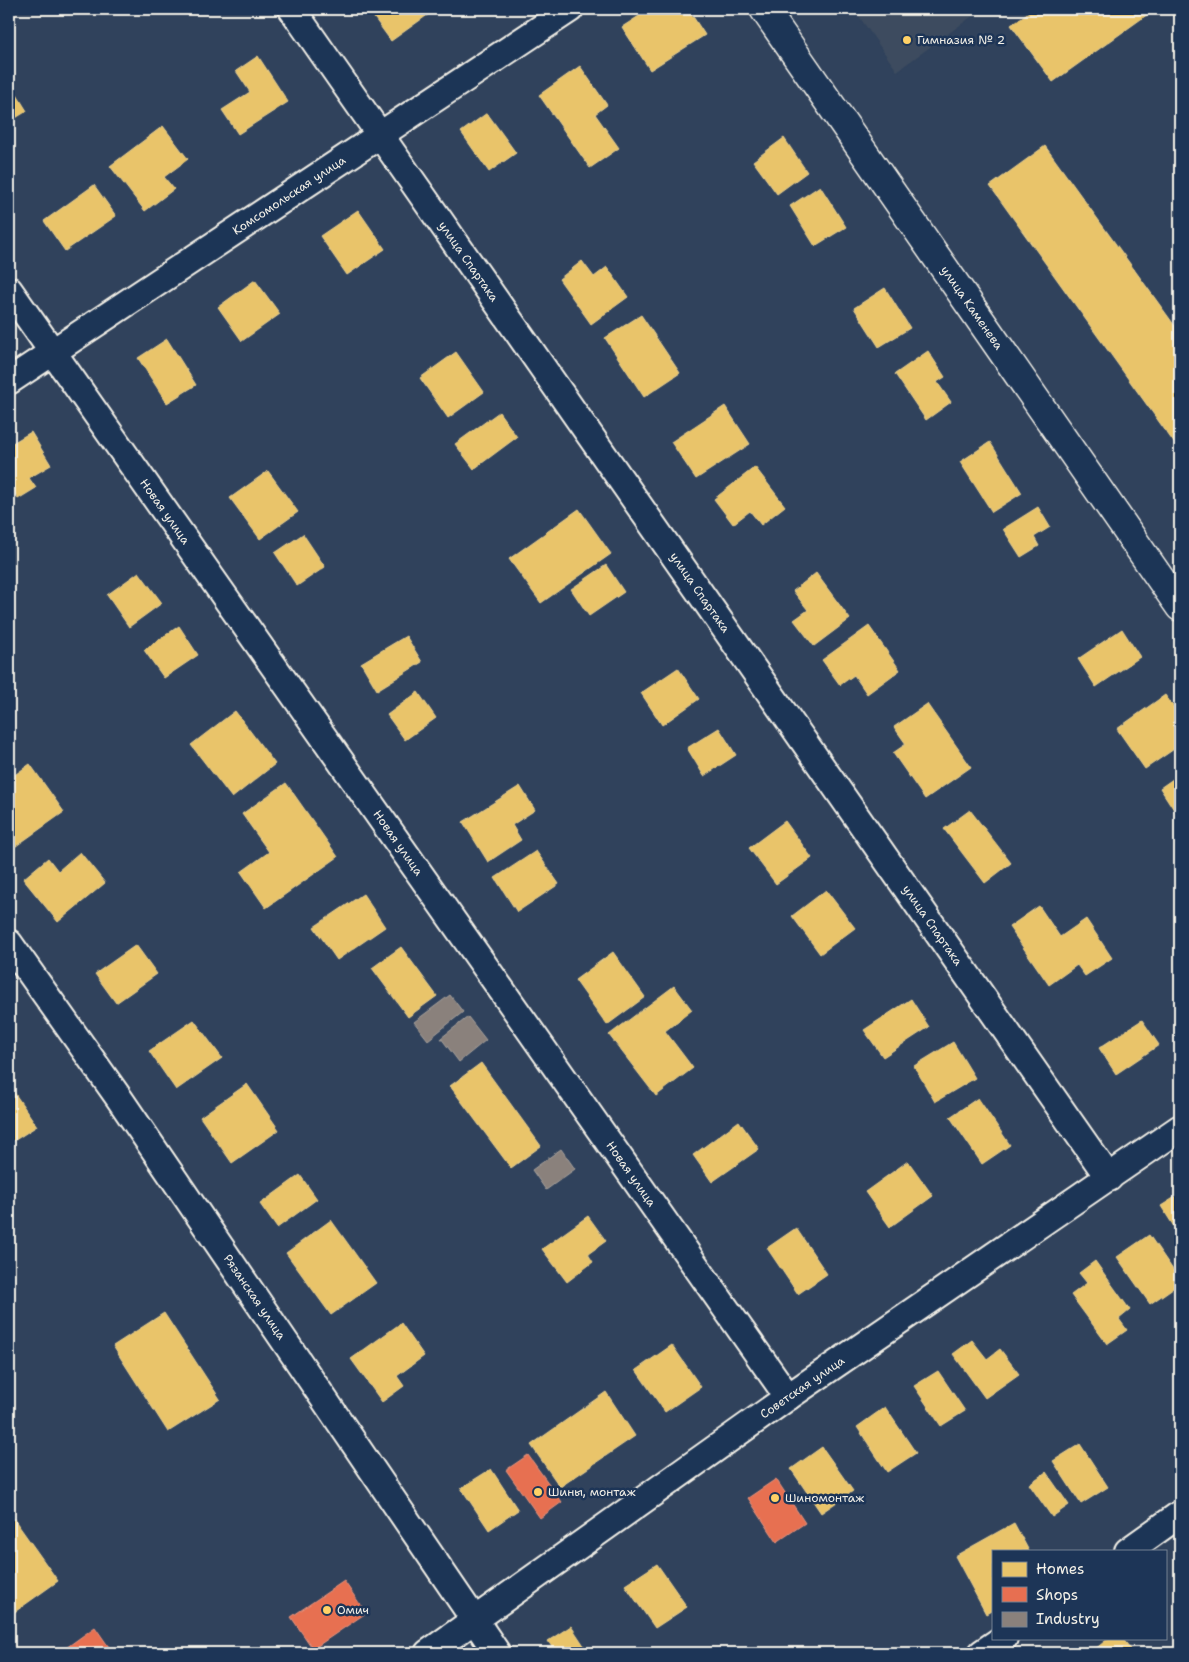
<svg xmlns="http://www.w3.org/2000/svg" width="1189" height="1662" viewBox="0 0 1189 1662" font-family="'Shantell Sans',sans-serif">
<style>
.built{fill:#3d4c5f}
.homes{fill:#e9c46a;stroke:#ecd290}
.shops{fill:#e76f51;stroke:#eb967e}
.industry{fill:#8a817c;stroke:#aaa39c}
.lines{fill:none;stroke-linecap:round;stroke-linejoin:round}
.street-casing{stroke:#f4f1e8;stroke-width:30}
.secondary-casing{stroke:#f4f1e8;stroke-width:31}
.street{stroke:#1d3557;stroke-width:26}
.secondary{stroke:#1d3557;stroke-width:28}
.poi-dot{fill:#ffd166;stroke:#1d3557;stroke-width:2}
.labels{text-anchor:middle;stroke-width:5;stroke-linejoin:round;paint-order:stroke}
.poi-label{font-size:12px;fill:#f4f1e8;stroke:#1d3557;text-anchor:start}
.street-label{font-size:12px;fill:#f4f1e8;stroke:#1d3557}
</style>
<rect width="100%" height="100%" fill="#30425c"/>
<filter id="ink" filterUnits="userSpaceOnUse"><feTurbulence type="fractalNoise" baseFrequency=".02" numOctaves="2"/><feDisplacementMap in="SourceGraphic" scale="10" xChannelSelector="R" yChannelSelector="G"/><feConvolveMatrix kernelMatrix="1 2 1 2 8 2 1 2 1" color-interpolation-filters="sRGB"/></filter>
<g filter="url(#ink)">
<!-- built -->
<path class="built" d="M 854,9 L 982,9 L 897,71 Z"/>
<!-- homes -->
<path class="homes" d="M 374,9 L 432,9 L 433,11 L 391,41 L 370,12 Z
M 650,9 L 688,9 L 705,35 L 650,70 L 622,27 Z
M 1033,9 L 1155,9 L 1053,82 L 1011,25 Z
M 258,56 L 288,102 L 238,134 L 222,110 L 250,92 L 236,71 Z
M 580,66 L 607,105 L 595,114 L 619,148 L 590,168 L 539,95 Z
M 9,82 L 27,111 L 9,122 Z
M 487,113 L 516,153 L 489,172 L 461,132 Z
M 163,126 L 188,159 L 164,177 L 174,189 L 145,211 L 110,166 Z
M 784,138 L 807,172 L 777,194 L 753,161 Z
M 1045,146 L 1180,333 L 1180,451 L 990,186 Z
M 94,185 L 116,216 L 65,251 L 44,221 Z
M 820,186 L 846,227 L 815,246 L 790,206 Z
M 358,210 L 385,249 L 347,275 L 320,236 Z
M 582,261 L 594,277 L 607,267 L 628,297 L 591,324 L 559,279 Z
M 255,280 L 280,314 L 242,341 L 218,307 Z
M 885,288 L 910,328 L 879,347 L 854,308 Z
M 641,315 L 680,373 L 644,397 L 605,338 Z
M 167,339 L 196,385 L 167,403 L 138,358 Z
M 928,351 L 945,377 L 937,382 L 951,402 L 926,420 L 895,374 Z
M 456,352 L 484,392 L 448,418 L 420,378 Z
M 725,406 L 750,444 L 696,479 L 671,442 Z
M 499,412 L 517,437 L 474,469 L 455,444 Z
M 31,432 L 51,465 L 29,478 L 36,488 L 18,499 L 9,483 L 9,445 Z
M 990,442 L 1022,493 L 992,512 L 960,462 Z
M 755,467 L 785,506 L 761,525 L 750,511 L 733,524 L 714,499 Z
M 268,471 L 298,512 L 260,539 L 230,498 Z
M 1038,507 L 1050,527 L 1034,537 L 1039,546 L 1021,557 L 1003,529 Z
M 579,509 L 611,554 L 541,603 L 509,559 Z
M 303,534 L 325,567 L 297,586 L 275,553 Z
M 606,565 L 624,592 L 589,616 L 571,589 Z
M 139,572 L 162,603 L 129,627 L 107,595 Z
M 816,573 L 850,619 L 814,646 L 794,620 L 808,610 L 793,591 Z
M 179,626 L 198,655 L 164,678 L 144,650 Z
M 869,626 L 900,670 L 867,694 L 854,675 L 840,685 L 822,660 Z
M 1122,629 L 1140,657 L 1096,687 L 1078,659 Z
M 406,636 L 422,662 L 377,690 L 361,663 Z
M 678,668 L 699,699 L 662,725 L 641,693 Z
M 418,692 L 436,718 L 405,740 L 387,715 Z
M 1165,695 L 1180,716 L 1180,745 L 1145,769 L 1117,729 Z
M 927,704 L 971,767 L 925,799 L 893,753 L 906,744 L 894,727 Z
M 235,711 L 275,764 L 232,798 L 191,745 Z
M 719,728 L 736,755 L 704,776 L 687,748 Z
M 30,764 L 64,812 L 9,851 L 9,779 Z
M 1180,774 L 1180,819 L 1160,788 Z
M 286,783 L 338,857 L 266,908 L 241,872 L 269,852 L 242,814 Z
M 520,786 L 535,810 L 512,825 L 521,840 L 488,862 L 463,822 Z
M 970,810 L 1011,863 L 985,883 L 944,829 Z
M 785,821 L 812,858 L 776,884 L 749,848 Z
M 536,851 L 559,884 L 517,912 L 495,878 Z
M 80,852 L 105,883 L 58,922 L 23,879 L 48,858 L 58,871 Z
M 826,890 L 855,928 L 820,954 L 792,916 Z
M 363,894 L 385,927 L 337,960 L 314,927 Z
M 1039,906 L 1060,937 L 1086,919 L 1112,958 L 1085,976 L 1077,965 L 1049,985 L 1009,927 Z
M 136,945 L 157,974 L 116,1003 L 95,974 Z
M 401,947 L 437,996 L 408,1017 L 372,968 Z
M 613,952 L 645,997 L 607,1025 L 575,980 Z
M 674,986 L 692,1010 L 665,1031 L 693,1068 L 656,1096 L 609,1035 Z
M 911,999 L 929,1027 L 883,1057 L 864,1030 Z
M 194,1020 L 222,1058 L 176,1090 L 149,1051 Z
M 1142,1020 L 1159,1045 L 1116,1074 L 1099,1048 Z
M 953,1042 L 975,1078 L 935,1102 L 914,1066 Z
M 481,1063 L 541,1146 L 511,1168 L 450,1086 Z
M 247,1084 L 279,1130 L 232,1163 L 200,1117 Z
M 9,1085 L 37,1126 L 9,1144 Z
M 978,1098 L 1010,1145 L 982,1164 L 950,1117 Z
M 739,1121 L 759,1149 L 712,1182 L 693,1155 Z
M 908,1161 L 933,1196 L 890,1227 L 865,1192 Z
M 300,1175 L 317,1199 L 277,1228 L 260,1204 Z
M 1180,1194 L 1180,1236 L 1161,1206 Z
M 588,1216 L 606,1241 L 588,1254 L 593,1262 L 567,1282 L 542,1249 Z
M 331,1220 L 376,1283 L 331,1315 L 286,1253 Z
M 796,1228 L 827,1274 L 798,1294 L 767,1248 Z
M 1149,1235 L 1180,1280 L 1180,1283 L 1150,1304 L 1117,1257 Z
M 1095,1261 L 1130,1310 L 1119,1319 L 1127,1330 L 1107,1344 L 1071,1295 L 1087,1283 L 1079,1273 Z
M 164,1313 L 220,1399 L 168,1432 L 113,1346 Z
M 401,1323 L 424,1356 L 397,1376 L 404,1386 L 382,1402 L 351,1359 Z
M 972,1340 L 987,1359 L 1000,1349 L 1019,1374 L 985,1398 L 953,1354 Z
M 672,1345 L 701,1387 L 665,1412 L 636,1370 Z
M 938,1371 L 965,1411 L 941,1426 L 914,1386 Z
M 606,1392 L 635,1436 L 560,1487 L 531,1445 Z
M 885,1407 L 916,1453 L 887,1472 L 857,1427 Z
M 1080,1444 L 1108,1487 L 1081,1504 L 1053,1461 Z
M 822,1447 L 853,1491 L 821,1513 L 791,1469 Z
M 491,1469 L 518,1510 L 489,1530 L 461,1488 Z
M 1046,1472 L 1069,1505 L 1052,1517 L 1029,1484 Z
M 9,1512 L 58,1581 L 9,1616 Z
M 1014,1523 L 1029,1551 L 993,1551 L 993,1610 L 986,1614 L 955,1556 Z
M 657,1564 L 687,1607 L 655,1628 L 625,1585 Z
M 571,1626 L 589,1653 L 556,1653 L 548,1641 Z
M 1109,1638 L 1122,1638 L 1134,1653 L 1096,1653 L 1094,1650 Z"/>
<!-- shops -->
<path class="shops" d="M 528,1455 L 562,1502 L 540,1518 L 506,1470 Z
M 776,1479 L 805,1523 L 777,1542 L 748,1498 Z
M 344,1581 L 366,1613 L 313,1649 L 291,1617 Z
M 95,1627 L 113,1653 L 59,1653 Z"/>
<!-- industry -->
<path class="industry" d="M 450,995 L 463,1012 L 428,1040 L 414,1022 Z
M 468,1017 L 486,1040 L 459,1062 L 441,1038 Z
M 561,1149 L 575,1169 L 546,1190 L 532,1170 Z"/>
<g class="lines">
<!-- street casing -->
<g class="street-casing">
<g id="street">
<path id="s1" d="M 292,9 L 1109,1178"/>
<path id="s2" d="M 9,290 L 788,1397"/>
<path id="s3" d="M 9,381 L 570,9"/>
<path id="s4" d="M 9,943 L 119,1098 L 497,1653"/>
<path d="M 1128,1551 L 1180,1514"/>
<path id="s5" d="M 428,1653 L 788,1397 L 1180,1128"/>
<path d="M 982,1653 L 1004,1638"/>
</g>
</g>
<!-- secondary casing -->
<g class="secondary-casing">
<g id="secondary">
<path id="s6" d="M 764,9 L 1180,607"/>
</g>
</g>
<!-- street -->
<use href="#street" class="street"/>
<!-- secondary -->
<use href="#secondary" class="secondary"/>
</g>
</g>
<!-- markers -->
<g class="poi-dot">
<circle cx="907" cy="40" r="5"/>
<circle cx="538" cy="1492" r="5"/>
<circle cx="775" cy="1498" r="5"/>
<circle cx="327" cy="1610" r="5"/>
</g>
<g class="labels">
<!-- poi labels -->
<g class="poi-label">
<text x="917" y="44">Гимназия № 2</text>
<text x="548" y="1496">Шины, монтаж</text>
<text x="785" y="1502">Шиномонтаж</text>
<text x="337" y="1614">Омич</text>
</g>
<!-- street labels -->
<g class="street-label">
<text dy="4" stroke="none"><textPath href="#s3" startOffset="336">Комсомольская улица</textPath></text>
<text dy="4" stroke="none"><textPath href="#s1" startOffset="308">улица Спартака</textPath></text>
<text dy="4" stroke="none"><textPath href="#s6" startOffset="364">улица Каменева</textPath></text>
<text dy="4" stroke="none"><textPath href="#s2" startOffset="271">Новая улица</textPath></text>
<text dy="4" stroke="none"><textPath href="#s1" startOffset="712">улица Спартака</textPath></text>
<text dy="4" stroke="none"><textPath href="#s2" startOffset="676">Новая улица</textPath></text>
<text dy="4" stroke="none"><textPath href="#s1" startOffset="1118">улица Спартака</textPath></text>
<text dy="4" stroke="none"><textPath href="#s2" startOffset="1081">Новая улица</textPath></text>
<text dy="4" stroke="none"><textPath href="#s4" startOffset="431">Рязанская улица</textPath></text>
<text dy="4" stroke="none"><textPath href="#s5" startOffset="459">Советская улица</textPath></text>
</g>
</g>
<!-- margin -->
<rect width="1189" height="1662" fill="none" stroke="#1d3557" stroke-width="30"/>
<rect x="15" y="15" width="1159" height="1632" fill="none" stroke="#f4f1e8" stroke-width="2" filter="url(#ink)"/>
<!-- legend -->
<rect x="992" y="1550" width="175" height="90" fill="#1d3557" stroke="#738091"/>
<rect x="1002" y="1562" width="25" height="15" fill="#e9c46a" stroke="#738091"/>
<text x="1036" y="1574" font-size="15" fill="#f4f1e8">Homes</text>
<rect x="1002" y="1587" width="25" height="15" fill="#e76f51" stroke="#738091"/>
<text x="1036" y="1600" font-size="15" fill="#f4f1e8">Shops</text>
<rect x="1002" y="1612" width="25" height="15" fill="#8a817c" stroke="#738091"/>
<text x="1036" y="1624" font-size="15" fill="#f4f1e8">Industry</text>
</svg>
